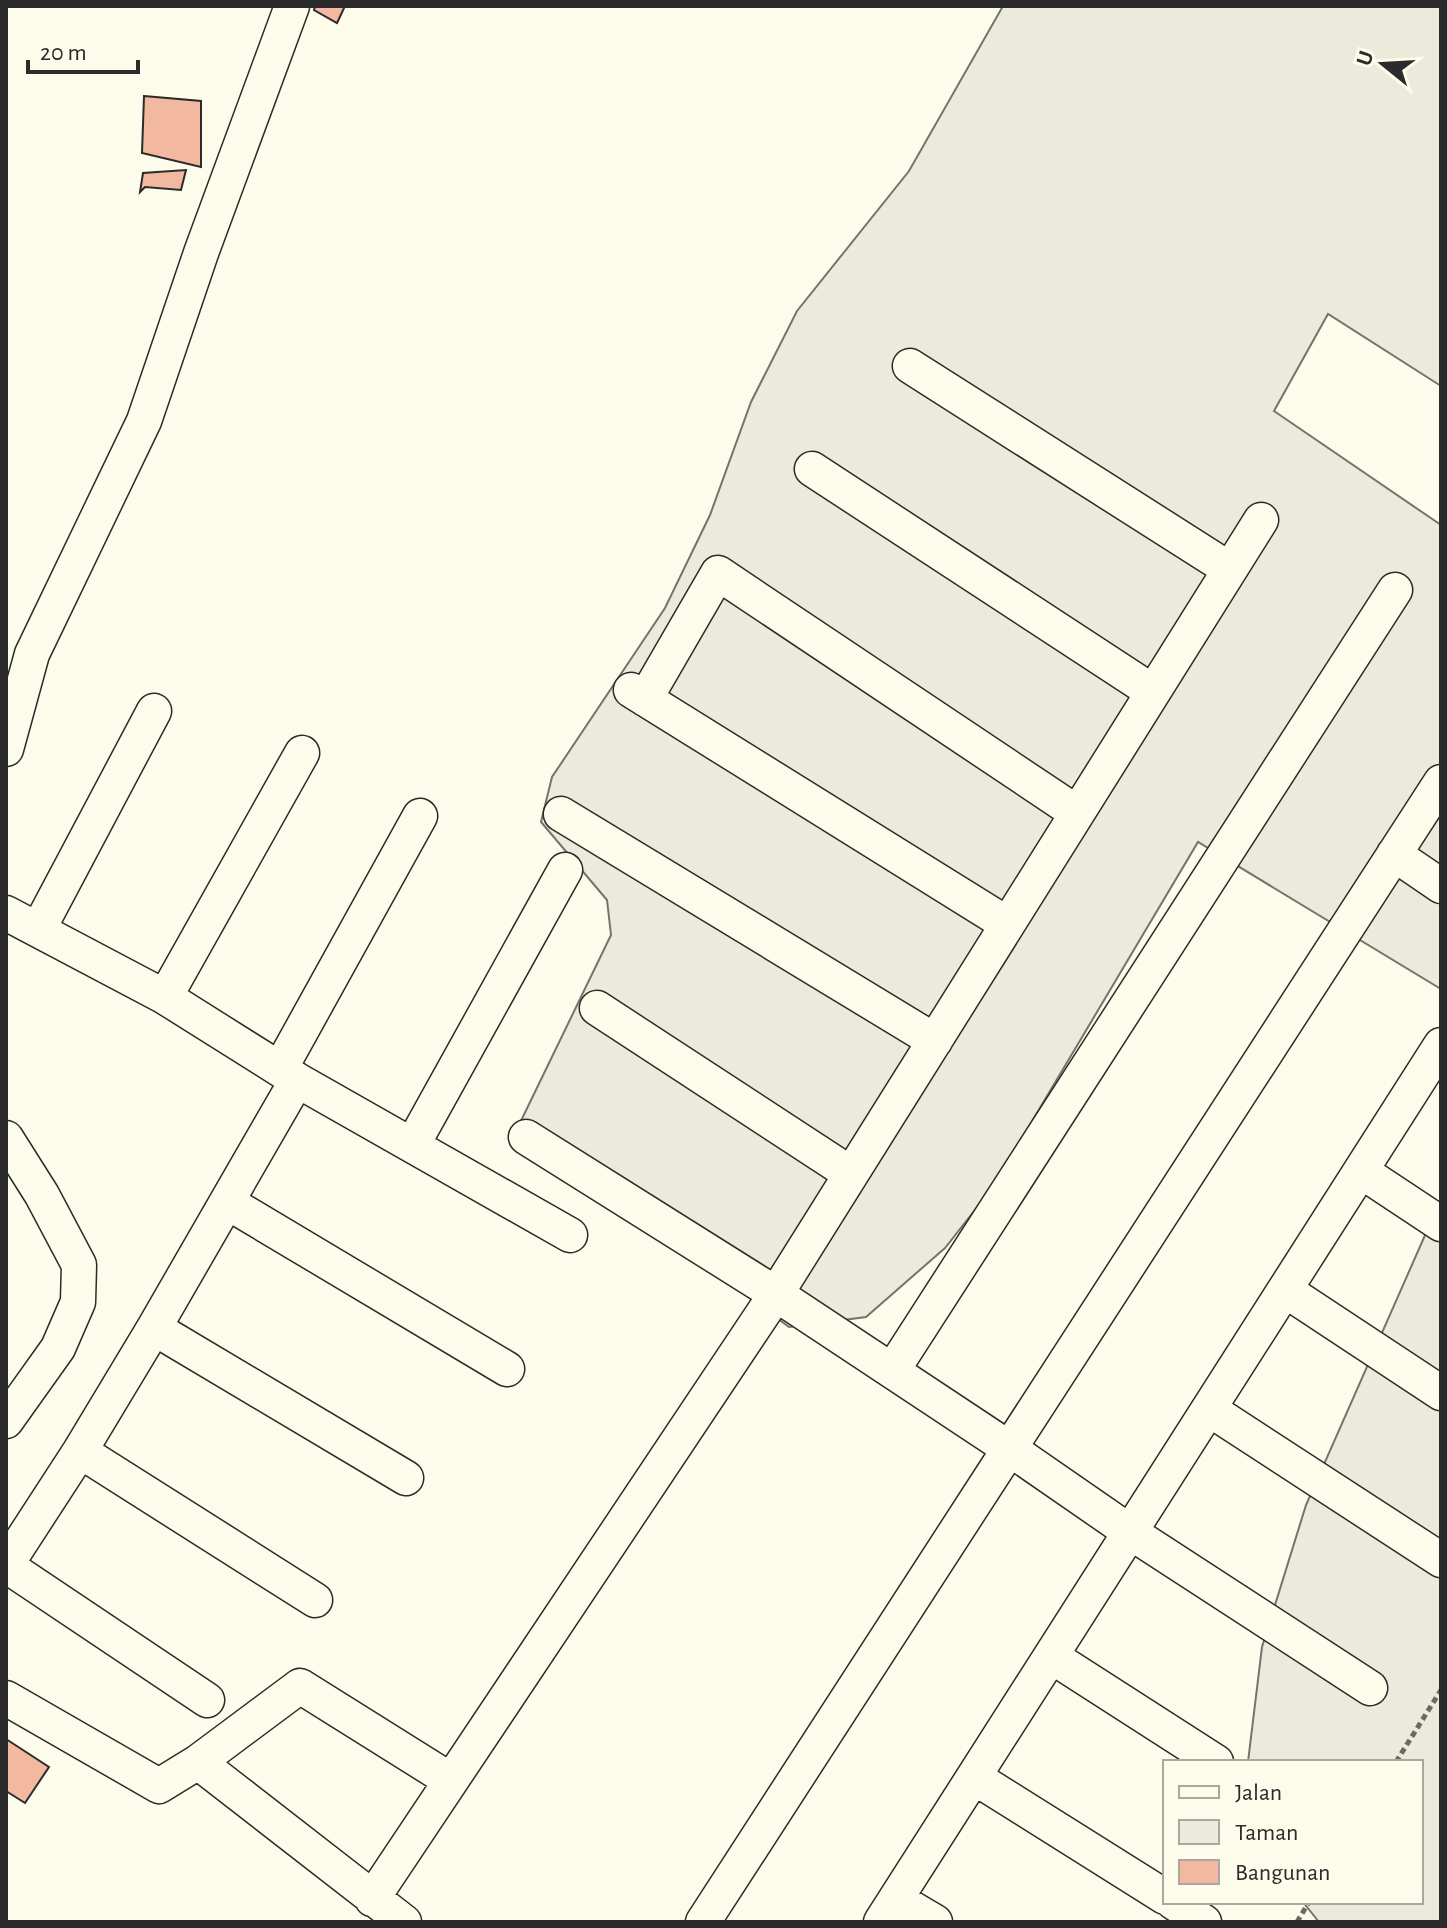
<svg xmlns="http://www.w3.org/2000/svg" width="1447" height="1928" viewBox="0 0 1447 1928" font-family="'Alegreya Sans',sans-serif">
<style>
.green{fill:#ecebdb;stroke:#74746e;stroke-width:2}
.building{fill:#f2b8a0;stroke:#2b2b2b;stroke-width:2}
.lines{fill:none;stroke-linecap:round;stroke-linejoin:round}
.street-casing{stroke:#2b2b2b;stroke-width:37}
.path{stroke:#6a6964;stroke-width:5;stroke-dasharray:6 4;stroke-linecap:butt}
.street{stroke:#fdfbea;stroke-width:34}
</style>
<rect width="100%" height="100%" fill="#fdfbea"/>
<!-- green -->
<path class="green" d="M 1003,6 L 1441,6 L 1441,386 L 1328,314 L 1274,411 L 1441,525 L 1441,989 L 1198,842 L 993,1187 L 945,1248 L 866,1317 L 789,1327 L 518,1127 L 611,935 L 607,900 L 541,822 L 552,777 L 665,608 L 710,515 L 751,402 L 797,311 L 909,171 Z
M 1441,1199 L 1441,1922 L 1319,1922 L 1303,1902 L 1421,1902 L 1421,1762 L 1248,1762 L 1262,1647 L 1306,1505 Z"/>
<!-- building -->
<path class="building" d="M 315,6 L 345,6 L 337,23 L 314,10 Z
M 144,96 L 201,101 L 201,167 L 142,153 Z
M 186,170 L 181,190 L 145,187 L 140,192 L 143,173 Z
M 6,1739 L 49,1767 L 25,1803 L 6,1791 Z"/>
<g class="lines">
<!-- street casing -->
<g class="street-casing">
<path id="street" d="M 910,366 L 1229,569
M 812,469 L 1153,692
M 631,690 L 1007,924
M 645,699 L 718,573 L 1077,813
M 6,749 L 32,654 L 144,421 L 201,253 L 292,6
M 561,814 L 935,1041
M 1394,854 L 1441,886
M 6,913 L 165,997 L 297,1080 L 570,1235
M 38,930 L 154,711
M 165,997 L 302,753
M 597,1008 L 851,1174
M 280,1069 L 420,816
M 526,1137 L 776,1294 L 1010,1449 L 1130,1532 L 1370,1688
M 6,1138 L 42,1195 L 79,1265 L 78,1302 L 58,1348 L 6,1421
M 413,1144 L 565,870
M 1361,1171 L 1441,1224
M 227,1202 L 507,1369
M 1285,1290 L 1441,1393
M 154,1328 L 406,1478
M 892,1371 L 1395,590
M 1209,1409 L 1441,1560
M 80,1451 L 315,1600
M 6,1565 L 80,1451 L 154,1328 L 297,1080
M 7,1566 L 207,1700
M 1051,1656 L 1216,1762
M 6,1698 L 159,1786 L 198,1762 L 404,1922
M 198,1762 L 300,1686 L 450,1780
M 974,1777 L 1165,1897
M 372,1899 L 776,1294 L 1261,520
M 896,1899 L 935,1922
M 1173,1902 L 1204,1922
M 703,1922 L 1441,782
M 881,1922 L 1441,1045"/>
</g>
<!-- path -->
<path class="path" d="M 1396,1762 L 1441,1690
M 1297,1922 L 1309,1902"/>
<!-- street -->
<use href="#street" class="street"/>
</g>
<!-- border -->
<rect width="1447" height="1928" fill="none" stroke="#2b2b2b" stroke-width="16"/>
<!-- legend -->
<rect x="1163" y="1760" width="260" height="144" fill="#fdfbea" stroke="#a9a89e" stroke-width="2"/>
<rect x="1179" y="1786" width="40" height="12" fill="#fdfbea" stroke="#a9a89e" stroke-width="2"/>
<text x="1235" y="1800" font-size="24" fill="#2b2b2b">Jalan</text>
<rect x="1179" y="1820" width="40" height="24" fill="#ecebdb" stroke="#a9a89e" stroke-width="2"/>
<text x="1235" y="1840" font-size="24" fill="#2b2b2b">Taman</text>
<rect x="1179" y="1860" width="40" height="24" fill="#f2b8a0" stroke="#a9a89e" stroke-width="2"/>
<text x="1235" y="1880" font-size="24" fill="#2b2b2b">Bangunan</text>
<!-- north arrow -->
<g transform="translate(1383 64) rotate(288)" stroke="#fdfbea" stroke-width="6" paint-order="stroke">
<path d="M0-6L14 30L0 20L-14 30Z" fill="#2b2b2b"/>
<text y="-12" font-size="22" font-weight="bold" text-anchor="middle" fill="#2b2b2b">U</text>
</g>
<!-- scale -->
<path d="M28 60v12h110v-12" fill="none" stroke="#2b2b2b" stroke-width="4"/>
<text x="40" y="60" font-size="24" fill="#2b2b2b" stroke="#fdfbea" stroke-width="6" paint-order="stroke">20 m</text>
</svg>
